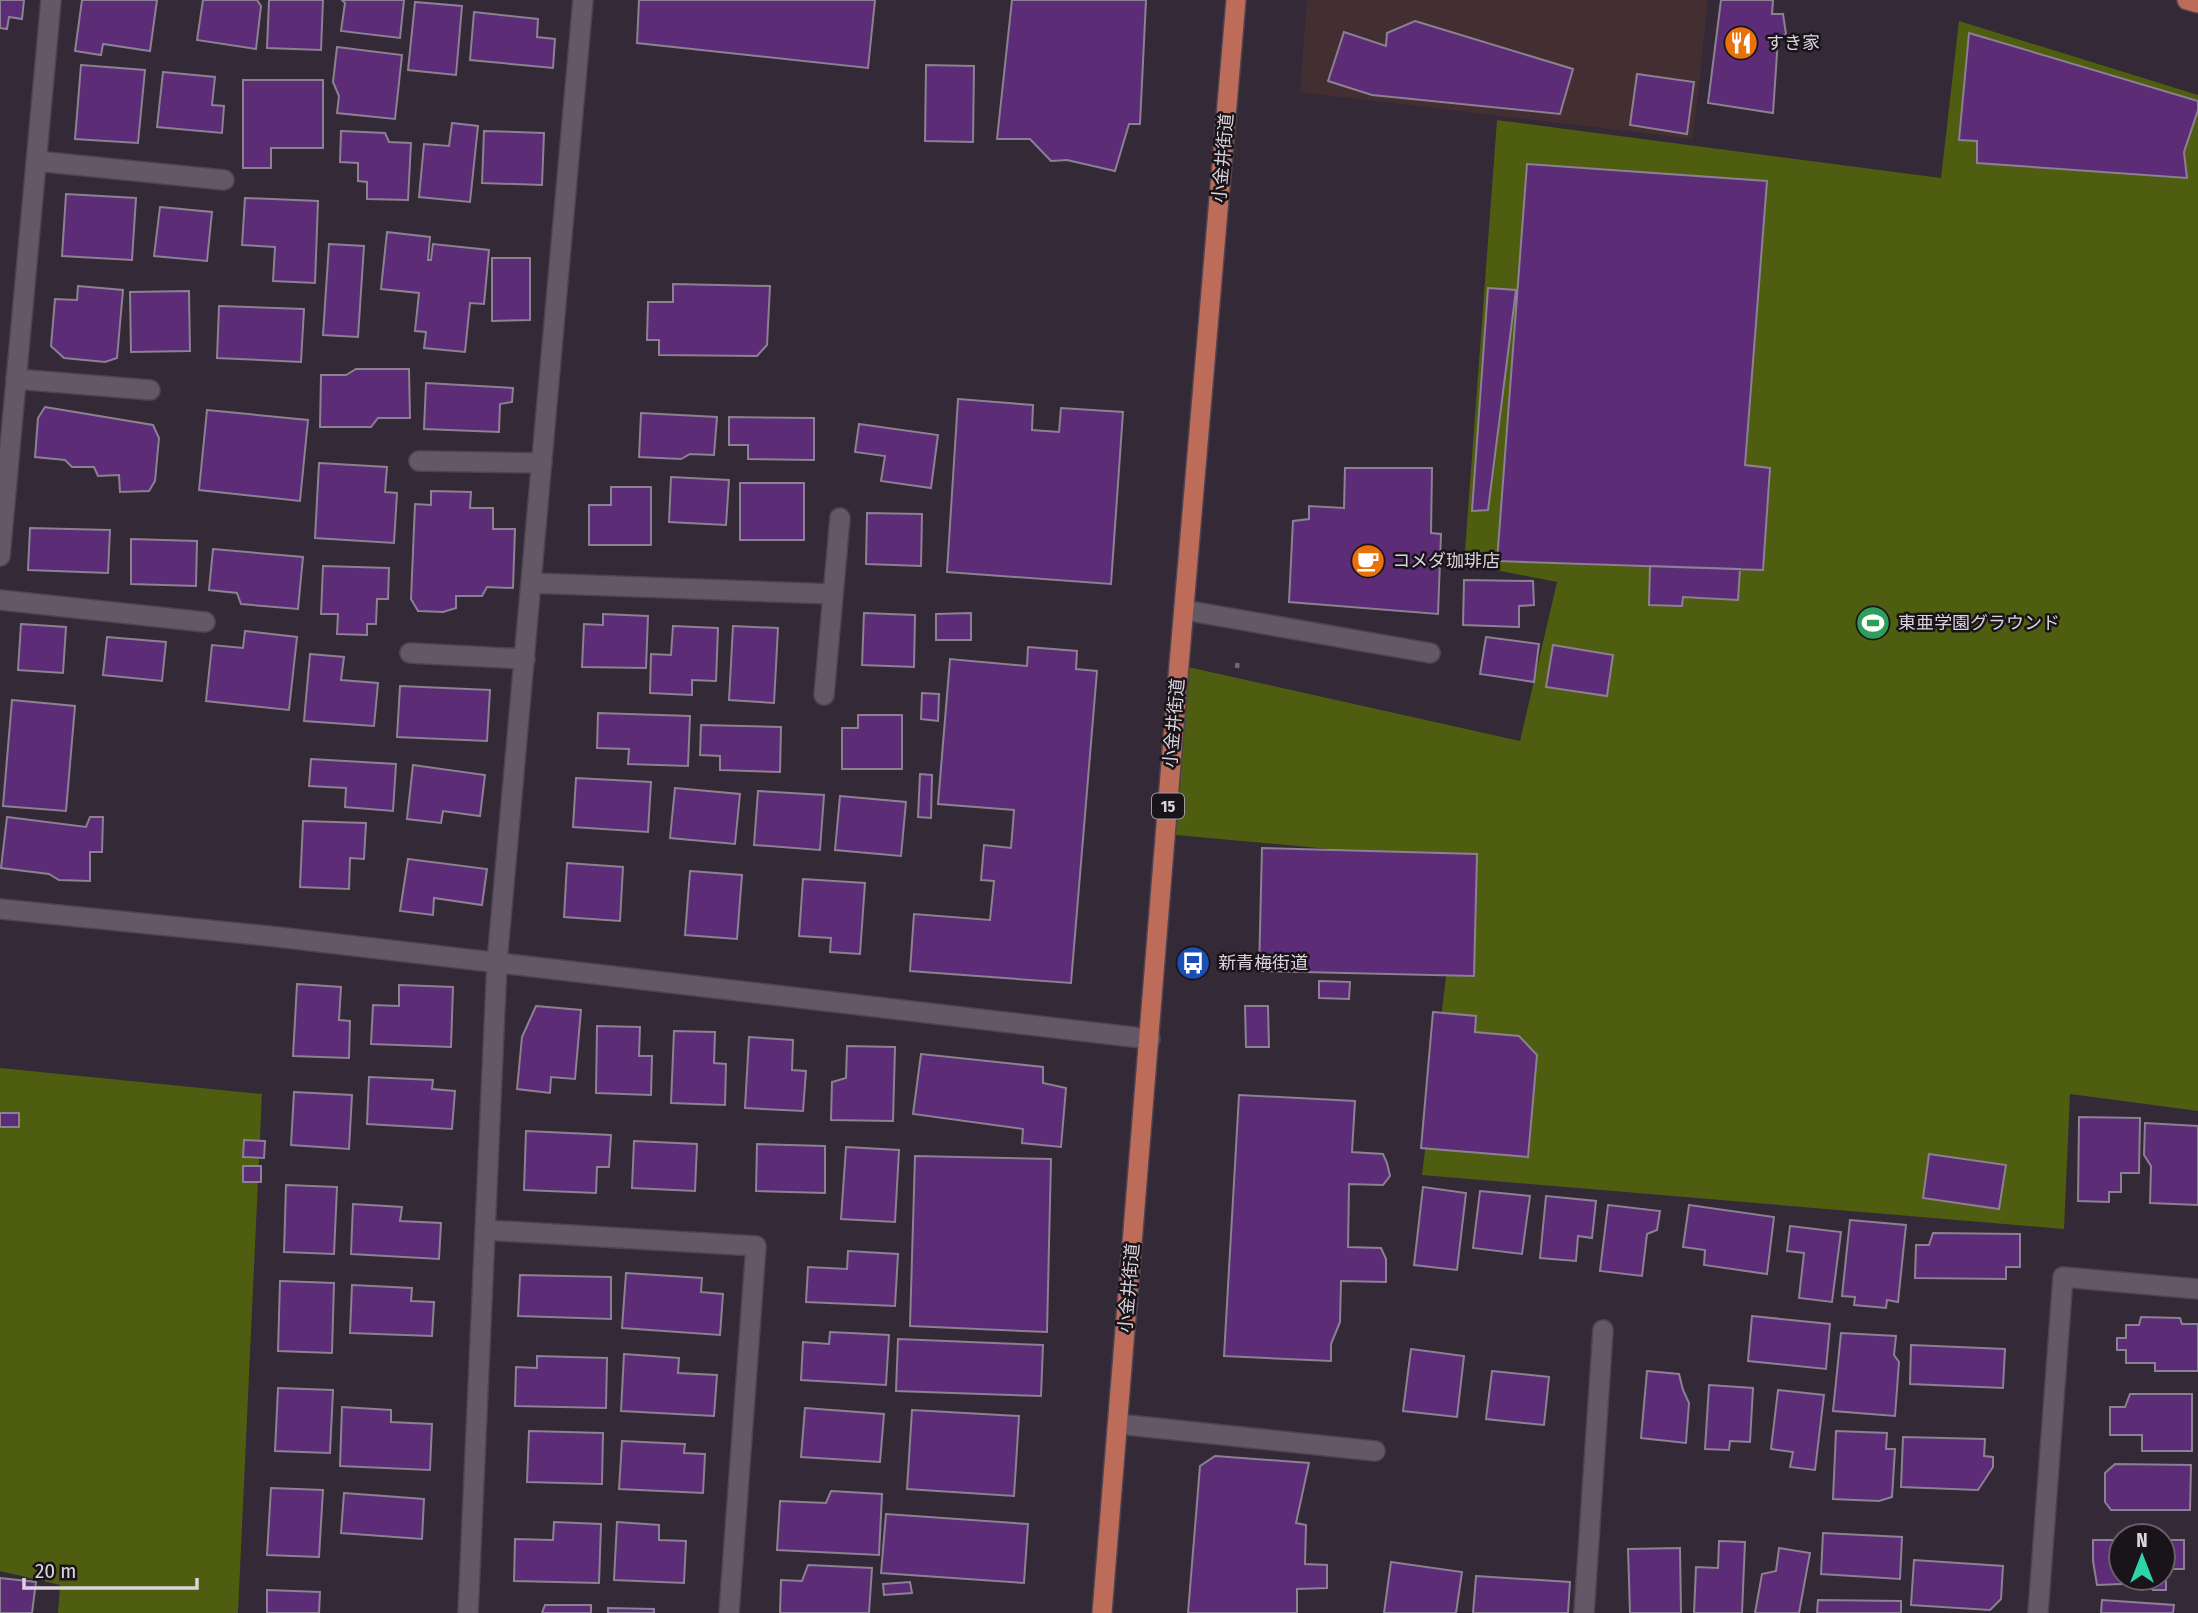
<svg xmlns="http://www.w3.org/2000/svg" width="2198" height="1613" viewBox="0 0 2198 1613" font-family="'Fira Sans Condensed','Noto Sans JP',sans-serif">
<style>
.commercial{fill:#432f31}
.green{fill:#4f5d10}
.building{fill:#5c2c77;stroke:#8b8192;stroke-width:2}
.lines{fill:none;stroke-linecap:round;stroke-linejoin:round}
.service-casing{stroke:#4e444f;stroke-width:22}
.minor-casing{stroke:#4e444f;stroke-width:22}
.primary-casing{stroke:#4e444f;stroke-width:22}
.path{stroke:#726873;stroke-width:4.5;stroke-dasharray:5 5;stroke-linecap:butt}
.service{stroke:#645866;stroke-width:19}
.minor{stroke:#645866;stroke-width:19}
.primary{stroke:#be6c5a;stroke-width:19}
.labels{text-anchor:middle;stroke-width:5;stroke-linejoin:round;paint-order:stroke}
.shield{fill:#19141a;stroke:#a19aa2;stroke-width:2}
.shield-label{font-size:16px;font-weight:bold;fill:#dbd4dc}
.poi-label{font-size:18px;fill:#dbd4dc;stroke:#19141a;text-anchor:start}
.street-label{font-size:18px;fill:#dbd4dc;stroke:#19141a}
</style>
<rect width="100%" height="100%" fill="#342936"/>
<!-- commercial -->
<path class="commercial" d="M 1307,0 L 1708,0 L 1693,139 L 1300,92 Z"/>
<!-- green -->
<path class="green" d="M 1959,21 L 2198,95 L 2198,1111 L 2070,1094 L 2064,1229 L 1422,1175 L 1460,861 L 1165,834 L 1179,665 L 1520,741 L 1557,582 L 1464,564 L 1497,120 L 1941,178 Z
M 0,1068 L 262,1094 L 238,1613 L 58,1613 L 60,1585 L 0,1571 Z"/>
<!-- building -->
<path class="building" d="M 0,0 L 24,0 L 22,19 L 9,17 L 7,29 L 0,28 Z
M 82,0 L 157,0 L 150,51 L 103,44 L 101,55 L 75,51 Z
M 203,0 L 257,0 L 261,6 L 256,49 L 197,40 Z
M 269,0 L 323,0 L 321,50 L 267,48 Z
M 342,0 L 404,0 L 400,38 L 341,31 L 345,3 Z
M 639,0 L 875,0 L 868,68 L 637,43 Z
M 1012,0 L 1146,0 L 1140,124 L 1129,124 L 1115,171 L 1067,160 L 1051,161 L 1030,139 L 997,139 Z
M 1721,0 L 1773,0 L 1772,14 L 1783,14 L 1786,34 L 1778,39 L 1773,113 L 1708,103 Z
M 415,2 L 462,6 L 456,75 L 408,70 Z
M 474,12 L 538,19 L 537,37 L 555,39 L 553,68 L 470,60 Z
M 1415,21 L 1573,69 L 1560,114 L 1372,95 L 1328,81 L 1344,32 L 1386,46 L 1387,33 Z
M 1969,33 L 2198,101 L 2198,110 L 2184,152 L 2187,178 L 1977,163 L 1977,141 L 1959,140 Z
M 337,47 L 402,55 L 395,119 L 337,113 L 339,96 L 333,82 Z
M 81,65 L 145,70 L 138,143 L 75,139 Z
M 926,65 L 974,66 L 973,142 L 925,141 Z
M 163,72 L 215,77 L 212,105 L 224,106 L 222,133 L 157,127 Z
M 1637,74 L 1694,82 L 1687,134 L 1630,125 Z
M 243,80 L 323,80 L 323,148 L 271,148 L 271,168 L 243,168 Z
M 452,123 L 478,126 L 470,202 L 419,197 L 424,144 L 449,146 Z
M 341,131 L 385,133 L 389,142 L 411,143 L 408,200 L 367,199 L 367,182 L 358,181 L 358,163 L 340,162 Z
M 484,131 L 544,133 L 542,185 L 482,183 Z
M 1527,164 L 1767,181 L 1745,465 L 1770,468 L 1763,570 L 1497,561 Z
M 66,194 L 136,198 L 132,260 L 62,256 Z
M 245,198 L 318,201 L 315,283 L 273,281 L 275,247 L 242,245 Z
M 160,207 L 212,212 L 207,261 L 154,256 Z
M 387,232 L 430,237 L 428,260 L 431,260 L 433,244 L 489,250 L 484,304 L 470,303 L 465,352 L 424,348 L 426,332 L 415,331 L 419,293 L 381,289 Z
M 329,244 L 364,246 L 358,337 L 323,335 Z
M 492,258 L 530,258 L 530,320 L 492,321 Z
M 673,284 L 770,286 L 767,345 L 757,356 L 659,355 L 659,340 L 647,340 L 648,302 L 673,302 Z
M 78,286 L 123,290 L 117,358 L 105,362 L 64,358 L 51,346 L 55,299 L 77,300 Z
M 1488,288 L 1516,290 L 1488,510 L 1472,511 Z
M 189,291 L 190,351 L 131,352 L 130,292 Z
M 219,306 L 304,309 L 301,362 L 217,358 Z
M 356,369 L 409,369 L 410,418 L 378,418 L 371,427 L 320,427 L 321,375 L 346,375 Z
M 426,383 L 513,388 L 512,402 L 500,404 L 499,432 L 424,429 Z
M 958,399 L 1033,405 L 1032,430 L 1059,432 L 1061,408 L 1123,412 L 1111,584 L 947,572 Z
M 45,407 L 153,425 L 159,438 L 155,481 L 149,491 L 120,492 L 119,475 L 98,476 L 94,467 L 72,467 L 65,460 L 35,457 L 38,418 Z
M 207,410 L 308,420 L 300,501 L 199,490 Z
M 641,413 L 717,417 L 714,455 L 690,454 L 681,459 L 639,457 Z
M 729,417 L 814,418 L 814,460 L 748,459 L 748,445 L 729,445 Z
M 859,424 L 938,435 L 931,488 L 881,481 L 885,456 L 855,452 Z
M 319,463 L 387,467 L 385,492 L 397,493 L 394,543 L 315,538 Z
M 1345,468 L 1432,468 L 1431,533 L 1441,534 L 1438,614 L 1289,602 L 1293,521 L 1309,519 L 1309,506 L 1344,508 Z
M 671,477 L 729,480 L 726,525 L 669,522 Z
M 740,483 L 804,483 L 804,540 L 740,540 Z
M 611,487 L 651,487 L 651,545 L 589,545 L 589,505 L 611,505 Z
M 431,491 L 471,492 L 470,508 L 493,508 L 493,529 L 515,529 L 513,588 L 487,587 L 482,596 L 456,596 L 456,608 L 443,612 L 418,611 L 411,599 L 415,504 L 431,505 Z
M 867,513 L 922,514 L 921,566 L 866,564 Z
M 30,528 L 110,530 L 108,573 L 28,570 Z
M 131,539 L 197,541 L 196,586 L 131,584 Z
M 213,549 L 303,557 L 298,609 L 241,604 L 237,593 L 209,590 Z
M 323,566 L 389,568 L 388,599 L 377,599 L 376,624 L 367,624 L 367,635 L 337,634 L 338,614 L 321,614 Z
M 1650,566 L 1740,569 L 1738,600 L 1683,597 L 1682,606 L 1649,605 Z
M 1464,580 L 1533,581 L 1534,605 L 1519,606 L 1519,627 L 1463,625 Z
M 864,613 L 915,615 L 914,667 L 862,665 Z
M 971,613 L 971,640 L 936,640 L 936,614 Z
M 603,614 L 648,616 L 646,668 L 582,667 L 584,624 L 603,625 Z
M 21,624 L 66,627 L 63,673 L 18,670 Z
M 673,626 L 718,628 L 716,681 L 692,680 L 692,695 L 650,693 L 651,654 L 671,655 Z
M 733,626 L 778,628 L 774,703 L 729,700 Z
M 245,631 L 297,637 L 289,710 L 206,701 L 212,645 L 243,648 Z
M 107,637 L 166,642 L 162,681 L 103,675 Z
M 1486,637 L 1539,644 L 1534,682 L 1480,674 Z
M 1553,645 L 1613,655 L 1607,696 L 1546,687 Z
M 1028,647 L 1077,651 L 1076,669 L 1097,671 L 1071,983 L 910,971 L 914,914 L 990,920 L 994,881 L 981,880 L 984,845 L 1011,848 L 1014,810 L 938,804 L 950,659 L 1027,666 Z
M 310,654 L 344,657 L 341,680 L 378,683 L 374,726 L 304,721 Z
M 400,686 L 490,690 L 487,741 L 397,737 Z
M 922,693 L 939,694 L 938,721 L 921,719 Z
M 12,700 L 75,706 L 66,811 L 3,806 Z
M 598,713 L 690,716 L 688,766 L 628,764 L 629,749 L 597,748 Z
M 858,715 L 902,715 L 902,769 L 842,769 L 842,728 L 858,728 Z
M 701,725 L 781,727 L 780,772 L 720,770 L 720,756 L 700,755 Z
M 311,759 L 396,764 L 393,811 L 345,807 L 346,788 L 309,786 Z
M 413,765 L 485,775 L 480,816 L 443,811 L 441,823 L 407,819 Z
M 920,774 L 932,775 L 931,818 L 918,817 Z
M 576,778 L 651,782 L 648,832 L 573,827 Z
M 675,788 L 740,794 L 735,844 L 670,838 Z
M 758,791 L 824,795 L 820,850 L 754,845 Z
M 840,796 L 906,802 L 901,856 L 835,850 Z
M 7,817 L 86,827 L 90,817 L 103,817 L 102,852 L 90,852 L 90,881 L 59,880 L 49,874 L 1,868 Z
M 303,821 L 366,823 L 364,859 L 350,858 L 349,889 L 300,887 Z
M 1262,848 L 1477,854 L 1474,976 L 1259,971 Z
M 408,859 L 487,869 L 482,905 L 434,898 L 433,915 L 400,911 Z
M 567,863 L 623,867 L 620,921 L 564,917 Z
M 690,871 L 742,875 L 737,939 L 685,935 Z
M 803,879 L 865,883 L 860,954 L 830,952 L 831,938 L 799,936 Z
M 1319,981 L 1350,982 L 1349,999 L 1319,998 Z
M 297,984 L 341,987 L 339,1020 L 350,1021 L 349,1058 L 293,1056 Z
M 399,985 L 453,987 L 451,1047 L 371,1044 L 373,1005 L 399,1006 Z
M 536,1006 L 581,1010 L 575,1079 L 551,1077 L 550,1093 L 517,1089 L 522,1037 Z
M 1245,1006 L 1268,1006 L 1269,1047 L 1246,1047 Z
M 1433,1012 L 1476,1016 L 1475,1032 L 1519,1036 L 1537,1055 L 1528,1157 L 1421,1148 Z
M 597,1026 L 640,1027 L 639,1056 L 652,1056 L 651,1095 L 596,1093 Z
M 674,1031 L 715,1032 L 714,1063 L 726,1064 L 725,1105 L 671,1103 Z
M 749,1037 L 793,1040 L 792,1070 L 806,1071 L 803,1111 L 745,1108 Z
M 847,1046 L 895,1047 L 893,1121 L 831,1120 L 832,1082 L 846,1078 Z
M 921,1054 L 1043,1067 L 1043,1083 L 1066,1088 L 1061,1147 L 1022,1143 L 1023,1129 L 913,1114 Z
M 369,1077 L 433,1080 L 432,1089 L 455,1091 L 452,1129 L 367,1124 Z
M 294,1092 L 352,1095 L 349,1149 L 291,1145 Z
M 1239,1095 L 1355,1101 L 1352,1152 L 1383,1154 L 1387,1163 L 1390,1176 L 1383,1185 L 1349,1184 L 1348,1247 L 1381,1248 L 1386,1259 L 1386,1282 L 1341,1281 L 1340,1322 L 1331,1344 L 1331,1361 L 1224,1356 Z
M 0,1113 L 19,1113 L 19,1127 L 0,1127 Z
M 2079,1117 L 2140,1118 L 2139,1173 L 2121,1173 L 2121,1192 L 2109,1192 L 2109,1202 L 2078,1201 Z
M 2145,1123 L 2198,1126 L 2198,1205 L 2150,1203 L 2151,1166 L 2144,1155 Z
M 526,1131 L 611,1135 L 609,1167 L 597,1167 L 596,1193 L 524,1190 Z
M 244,1140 L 265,1141 L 264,1158 L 243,1157 Z
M 634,1141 L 697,1144 L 695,1191 L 632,1188 Z
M 757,1144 L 825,1146 L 825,1193 L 756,1191 Z
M 846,1147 L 899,1150 L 895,1222 L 841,1219 Z
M 1929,1154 L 2006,1165 L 1999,1209 L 1923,1198 Z
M 915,1156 L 1051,1159 L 1047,1332 L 910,1326 Z
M 243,1166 L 261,1166 L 261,1182 L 243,1182 Z
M 286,1185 L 337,1187 L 334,1254 L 284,1252 Z
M 1423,1187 L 1466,1193 L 1457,1270 L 1414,1265 Z
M 1480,1191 L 1530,1196 L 1522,1254 L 1473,1248 Z
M 1546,1196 L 1596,1201 L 1592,1238 L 1578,1236 L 1576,1261 L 1540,1258 Z
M 353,1204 L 402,1207 L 400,1221 L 441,1223 L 439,1259 L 351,1254 Z
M 1608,1205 L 1660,1211 L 1657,1230 L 1647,1234 L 1642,1276 L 1600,1271 Z
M 1689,1205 L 1774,1217 L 1767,1274 L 1704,1265 L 1705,1250 L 1683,1247 Z
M 1850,1220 L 1906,1225 L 1898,1302 L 1887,1300 L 1886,1308 L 1854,1305 L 1855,1297 L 1842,1296 Z
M 1790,1226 L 1841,1232 L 1832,1302 L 1799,1298 L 1804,1253 L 1787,1251 Z
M 1933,1233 L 2020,1234 L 2020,1267 L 2006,1267 L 2006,1279 L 1915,1278 L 1916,1245 L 1929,1245 Z
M 848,1251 L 898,1254 L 895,1306 L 806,1302 L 808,1267 L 847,1269 Z
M 626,1273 L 702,1278 L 701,1292 L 723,1294 L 720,1335 L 622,1328 Z
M 520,1275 L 611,1277 L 611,1319 L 518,1316 Z
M 280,1281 L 334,1283 L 332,1353 L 278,1351 Z
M 352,1285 L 412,1288 L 411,1301 L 434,1302 L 432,1336 L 350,1333 Z
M 1752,1316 L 1830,1324 L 1826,1369 L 1748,1361 Z
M 2141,1317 L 2180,1318 L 2182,1324 L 2198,1324 L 2198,1371 L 2155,1371 L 2155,1363 L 2126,1363 L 2126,1350 L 2117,1350 L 2117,1338 L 2126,1338 L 2126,1325 L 2139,1325 Z
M 830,1332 L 889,1335 L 886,1385 L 801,1380 L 803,1342 L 829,1344 Z
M 1841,1333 L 1896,1336 L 1894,1355 L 1899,1362 L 1895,1416 L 1833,1411 Z
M 898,1339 L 1043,1345 L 1041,1396 L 896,1391 Z
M 1911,1345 L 2005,1349 L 2003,1388 L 1910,1384 Z
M 1411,1349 L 1464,1356 L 1457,1417 L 1403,1411 Z
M 624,1354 L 679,1358 L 678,1373 L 717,1375 L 714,1416 L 621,1411 Z
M 537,1356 L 607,1358 L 606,1408 L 515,1406 L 516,1367 L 537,1368 Z
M 1492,1371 L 1549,1377 L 1544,1425 L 1486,1419 Z
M 1647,1371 L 1679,1374 L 1683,1390 L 1689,1403 L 1686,1443 L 1641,1438 Z
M 1709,1385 L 1753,1388 L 1750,1442 L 1730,1441 L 1729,1450 L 1705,1449 Z
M 278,1388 L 333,1390 L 330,1453 L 275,1451 Z
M 1778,1390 L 1824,1395 L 1815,1470 L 1790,1467 L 1793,1452 L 1771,1449 Z
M 2130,1394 L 2192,1394 L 2192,1451 L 2142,1451 L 2142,1435 L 2110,1435 L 2110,1407 L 2125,1407 Z
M 342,1407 L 391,1410 L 391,1422 L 432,1424 L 430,1470 L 340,1466 Z
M 805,1408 L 884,1414 L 880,1462 L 801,1457 Z
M 912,1410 L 1019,1416 L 1014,1496 L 907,1489 Z
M 529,1431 L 603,1433 L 602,1484 L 527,1482 Z
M 1836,1431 L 1887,1433 L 1886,1449 L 1895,1449 L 1892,1497 L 1879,1501 L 1833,1499 Z
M 1903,1437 L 1985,1439 L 1984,1456 L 1993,1457 L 1993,1467 L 1978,1490 L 1901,1487 Z
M 622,1441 L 685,1444 L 684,1453 L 705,1454 L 703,1493 L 619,1489 Z
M 1215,1456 L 1309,1463 L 1296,1523 L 1306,1525 L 1305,1564 L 1327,1565 L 1327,1588 L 1297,1589 L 1297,1613 L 1188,1613 L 1200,1466 Z
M 2115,1464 L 2191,1465 L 2190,1510 L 2111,1510 L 2105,1502 L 2105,1473 Z
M 271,1488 L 323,1490 L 319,1557 L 267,1555 Z
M 831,1491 L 882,1494 L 879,1555 L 777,1550 L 780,1501 L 826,1503 Z
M 344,1493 L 424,1499 L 422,1539 L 341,1533 Z
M 886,1514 L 1028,1524 L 1024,1583 L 881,1573 Z
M 554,1522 L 601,1524 L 599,1583 L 514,1581 L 515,1539 L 553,1540 Z
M 617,1522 L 659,1525 L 659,1540 L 686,1541 L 684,1583 L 614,1580 Z
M 1823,1533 L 1902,1537 L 1900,1579 L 1821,1574 Z
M 2093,1540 L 2121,1540 L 2121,1578 L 2163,1578 L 2163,1540 L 2184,1540 L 2184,1569 L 2166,1569 L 2166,1590 L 2153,1590 L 2147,1583 L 2097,1585 L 2093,1561 Z
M 1719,1541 L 1745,1542 L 1742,1613 L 1694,1613 L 1696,1567 L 1718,1568 Z
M 1680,1548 L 1681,1613 L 1630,1613 L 1628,1549 Z
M 1779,1548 L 1810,1553 L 1799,1613 L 1755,1613 L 1762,1574 L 1776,1571 Z
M 1914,1560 L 2003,1566 L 2001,1599 L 1990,1610 L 1911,1605 Z
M 1391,1562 L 1462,1572 L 1456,1613 L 1384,1613 Z
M 808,1565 L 872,1568 L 869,1613 L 780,1613 L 781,1580 L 802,1581 Z
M 1476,1576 L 1570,1582 L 1568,1613 L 1473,1613 Z
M 0,1578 L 36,1582 L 32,1613 L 0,1613 Z
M 910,1582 L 912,1593 L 884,1595 L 883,1584 Z
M 267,1590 L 320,1592 L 319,1613 L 267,1613 Z
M 1818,1600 L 1901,1601 L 1901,1613 L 1817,1613 Z
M 2102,1600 L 2174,1605 L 2173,1613 L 2101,1613 Z
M 545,1605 L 591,1605 L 591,1613 L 542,1613 Z
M 608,1608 L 654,1609 L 654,1613 L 608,1613 Z"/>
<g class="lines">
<!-- service casing -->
<g class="service-casing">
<path id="service" d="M 36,161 L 224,180
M 16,379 L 150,390
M 419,461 L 542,463
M 531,583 L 833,594
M 0,600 L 205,622
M 410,653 L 525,659
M 824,695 L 840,518
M 497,962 L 583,0
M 1118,1424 L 1375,1451"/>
</g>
<!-- minor casing -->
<g class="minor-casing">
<path id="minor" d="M 0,556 L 51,0
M 1184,610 L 1430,653
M 0,909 L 269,936 L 1150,1039
M 485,1230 L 756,1246 L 729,1613
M 468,1613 L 497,962
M 1584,1613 L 1603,1330
M 2038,1613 L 2063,1277 L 2198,1289"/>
</g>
<!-- primary casing -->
<g class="primary-casing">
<path id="primary" d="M 2187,0 L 2198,3
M 1102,1613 L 1179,665 L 1236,0"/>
</g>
<!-- path -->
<path class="path" d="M 1237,668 L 1238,658"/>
<!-- service -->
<use href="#service" class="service"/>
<!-- minor -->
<use href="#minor" class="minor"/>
<!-- primary -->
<use href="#primary" class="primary"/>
</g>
<!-- icons -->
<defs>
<g id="restaurant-disc" transform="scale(1.75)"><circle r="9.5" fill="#e8710a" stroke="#19141a"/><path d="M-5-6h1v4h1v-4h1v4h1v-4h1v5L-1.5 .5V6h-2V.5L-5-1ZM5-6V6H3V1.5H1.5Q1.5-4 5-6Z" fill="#fff"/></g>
<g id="cafe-disc" transform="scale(1.75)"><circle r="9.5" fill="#e8710a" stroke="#19141a"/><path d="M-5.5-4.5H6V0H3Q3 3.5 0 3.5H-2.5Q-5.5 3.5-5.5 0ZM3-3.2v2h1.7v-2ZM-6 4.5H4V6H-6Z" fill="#fff"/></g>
<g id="stadium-disc" transform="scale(1.75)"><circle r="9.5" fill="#2e9e5b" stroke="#19141a"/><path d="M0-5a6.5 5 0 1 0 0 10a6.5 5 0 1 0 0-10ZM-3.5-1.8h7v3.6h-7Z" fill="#fff"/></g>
<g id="bus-disc" transform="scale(1.75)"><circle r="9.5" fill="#1a4fb4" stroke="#19141a"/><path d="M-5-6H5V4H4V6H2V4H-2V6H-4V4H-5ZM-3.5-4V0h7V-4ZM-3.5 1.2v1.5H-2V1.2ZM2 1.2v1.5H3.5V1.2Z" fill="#fff"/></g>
</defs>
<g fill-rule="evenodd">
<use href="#restaurant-disc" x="1741" y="43"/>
<use href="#cafe-disc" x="1368" y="561"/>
<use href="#stadium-disc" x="1873" y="623"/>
<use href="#bus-disc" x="1193" y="963"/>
</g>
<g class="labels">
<!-- shield labels -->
<rect class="shield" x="1152" y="793.5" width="32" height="25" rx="5"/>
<g class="shield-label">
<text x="1168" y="812">15</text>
</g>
<!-- poi labels -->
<g class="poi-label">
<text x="1766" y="49">すき家</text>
<text x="1392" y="567">コメダ珈琲店</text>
<text x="1898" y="629">東亜学園グラウンド</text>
<text x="1218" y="969">新青梅街道</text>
</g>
<!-- street labels -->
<g class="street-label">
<text transform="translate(1223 158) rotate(-85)" y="6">小金井街道</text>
<text transform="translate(1174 723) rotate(-85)" y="6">小金井街道</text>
<text transform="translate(1129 1288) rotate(-85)" y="6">小金井街道</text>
</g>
</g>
<!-- north arrow -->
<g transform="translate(2142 1557)"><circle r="33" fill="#19141a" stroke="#676168" stroke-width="2"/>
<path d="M0-5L12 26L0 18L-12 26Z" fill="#2ed4aa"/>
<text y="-10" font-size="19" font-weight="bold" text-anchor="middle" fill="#dbd4dc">N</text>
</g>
<!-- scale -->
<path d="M24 1578v10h173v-10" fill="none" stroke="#dbd4dc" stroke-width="3.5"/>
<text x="35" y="1578" font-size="21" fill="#dbd4dc" stroke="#19141a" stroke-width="5" paint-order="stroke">20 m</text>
</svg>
